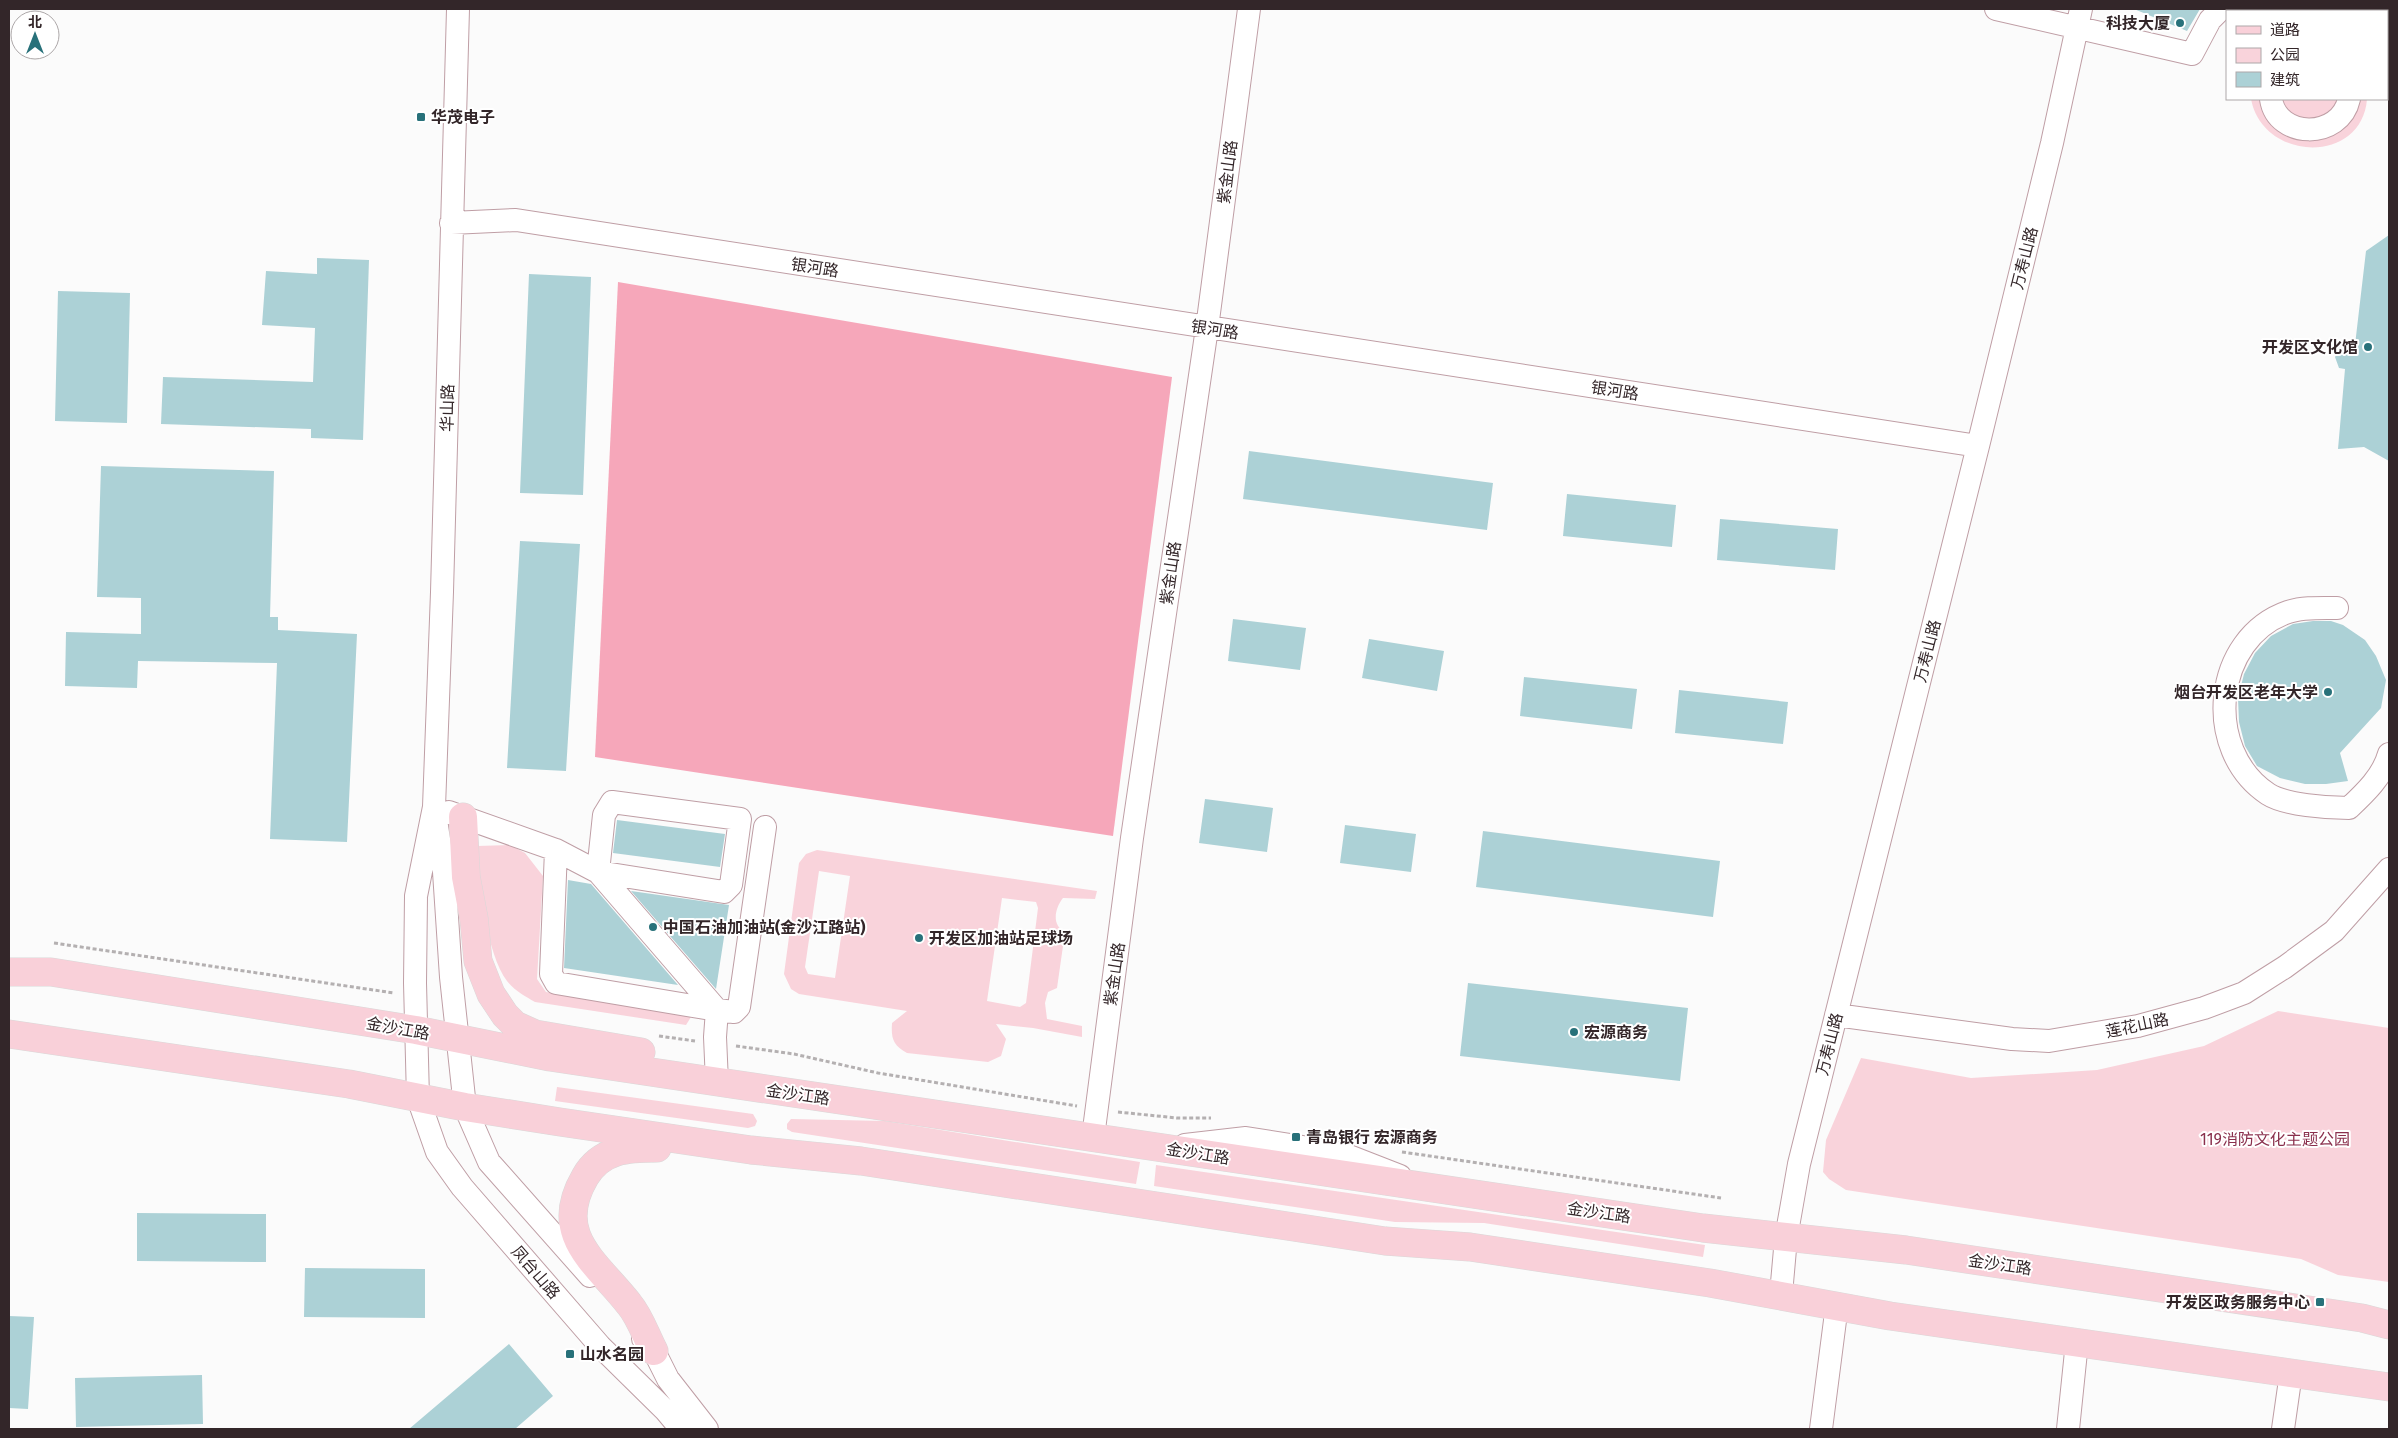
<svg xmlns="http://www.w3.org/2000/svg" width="2398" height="1438" viewBox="0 0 2398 1438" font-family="'Fira Sans','Noto Sans SC',sans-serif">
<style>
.green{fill:#f9d3db;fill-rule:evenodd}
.forest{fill:#f6a7ba}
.building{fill:#acd1d6}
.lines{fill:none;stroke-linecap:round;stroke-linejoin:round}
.minor-casing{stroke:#bf9ea5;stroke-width:24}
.major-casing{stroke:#dad8d8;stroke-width:29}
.path{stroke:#b4b0b1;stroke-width:3;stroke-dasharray:4 2.5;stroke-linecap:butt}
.minor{stroke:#fff;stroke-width:22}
.major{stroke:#f9d0d9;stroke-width:28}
.poi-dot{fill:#28717a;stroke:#fff;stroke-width:2}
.labels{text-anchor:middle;stroke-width:4;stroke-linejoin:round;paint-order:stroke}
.poi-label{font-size:16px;font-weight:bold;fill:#332629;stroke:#fff;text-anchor:start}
.street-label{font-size:16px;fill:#332629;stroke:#fff}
.park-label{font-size:16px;fill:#8a304d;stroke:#fff}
</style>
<rect width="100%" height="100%" fill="#fbfbfb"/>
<!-- green -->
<path class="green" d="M 2251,99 L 2367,99 C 2362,165 2263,162 2251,99 Z
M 510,845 L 525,853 L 543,876 L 537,979 L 546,992 L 691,1017 L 686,1025 L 535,1002 C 525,996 515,991 507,981 C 487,955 477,879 477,846 Z
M 817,850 L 1097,891 L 1095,899 L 1063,898 C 1055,908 1051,925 1065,932 L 1057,988 L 1048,992 L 1045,1003 L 1047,1019 L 1082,1026 L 1082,1037 L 1033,1028 L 996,1024 L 1006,1039 L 1001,1056 L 988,1062 L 907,1053 C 893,1045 891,1039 892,1023 L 907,1011 L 799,994 L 791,989 L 784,974 L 799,863 L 806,854 ZM 819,871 L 850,876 L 835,978 L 808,974 L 805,967 ZM 1002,898 L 1036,902 L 1038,908 L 1026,1003 L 1020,1007 L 987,1001 Z
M 2278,1011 L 2389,1028 L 2389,1282 L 2338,1275 L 2301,1259 L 1846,1190 L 1829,1179 L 1823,1172 L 1826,1140 L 1861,1058 L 1971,1078 L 2097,1070 L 2204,1046 Z
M 557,1087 L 753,1114 L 757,1121 L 755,1126 L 748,1128 L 555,1101 Z
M 791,1119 L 885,1121 L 1140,1162 L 1136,1184 L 792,1132 L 787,1129 L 787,1124 Z
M 1156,1165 L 1705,1245 L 1703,1257 L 1484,1223 L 1395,1222 L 1154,1186 Z"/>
<!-- forest -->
<path class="forest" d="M 618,282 L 1172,377 L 1113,836 L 595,757 Z"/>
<!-- building -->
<path class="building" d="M 2134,9 L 2200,9 L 2187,31 Z
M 2389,235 L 2389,461 L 2364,447 L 2338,449 L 2345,369 L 2339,368 L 2335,357 L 2339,350 L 2355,345 L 2366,251 Z
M 317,258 L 369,260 L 363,440 L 311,438 L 311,429 L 161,424 L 163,377 L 313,382 L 315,328 L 262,325 L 266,271 L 317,274 Z
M 529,274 L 591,277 L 583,495 L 520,493 Z
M 58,291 L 130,293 L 127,423 L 55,421 Z
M 1249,451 L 1493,483 L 1487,530 L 1243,499 Z
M 101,466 L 274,471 L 270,617 L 278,617 L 278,630 L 357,634 L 347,842 L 270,839 L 277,663 L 138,661 L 137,688 L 65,686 L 66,632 L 141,634 L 141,598 L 97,597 Z
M 1567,494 L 1676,505 L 1672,547 L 1563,536 Z
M 1720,519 L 1838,529 L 1835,570 L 1717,560 Z
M 520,541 L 580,544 L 566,771 L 507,768 Z
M 1233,619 L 1306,628 L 1300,670 L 1228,661 Z
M 2313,621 L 2331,621 L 2343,625 L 2365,640 L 2376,656 L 2386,680 L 2381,708 L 2340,753 L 2348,781 L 2326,784 L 2305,784 L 2280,778 L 2257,766 L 2245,746 L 2239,722 L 2238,698 L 2244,674 L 2255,653 L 2271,636 L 2293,624 Z
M 1369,639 L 1444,651 L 1437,691 L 1362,678 Z
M 1524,677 L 1637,689 L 1632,729 L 1520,716 Z
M 1679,690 L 1788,702 L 1783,744 L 1675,733 Z
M 1205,799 L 1273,808 L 1267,852 L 1199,843 Z
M 617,820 L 725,834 L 720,867 L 613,853 Z
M 1345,825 L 1416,834 L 1411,872 L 1340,863 Z
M 1483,831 L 1720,861 L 1713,917 L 1476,887 Z
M 568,880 L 591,884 L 678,985 L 564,968 Z
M 631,891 L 729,905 L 716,989 Z
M 1468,983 L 1688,1008 L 1680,1081 L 1460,1056 Z
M 137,1213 L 266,1214 L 266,1262 L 137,1261 Z
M 305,1268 L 425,1269 L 425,1318 L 304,1317 Z
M 9,1316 L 34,1317 L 28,1409 L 9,1408 Z
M 509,1344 L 553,1396 L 515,1429 L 409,1429 Z
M 202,1375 L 203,1424 L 76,1427 L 75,1378 Z"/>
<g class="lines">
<!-- minor casing -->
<g class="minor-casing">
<path id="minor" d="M 458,9 L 442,592 L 434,807 L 416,896 L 415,983 L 418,1098 L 437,1152 L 462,1187 L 600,1346 L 666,1411 L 681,1429
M 1996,9 L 2192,54 L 2210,20 L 2221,9
M 2317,11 L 2318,9
M 2271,99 C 2277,139 2340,140 2349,99
M 451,223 L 516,220 L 1978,446
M 2337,608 C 2321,608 2303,607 2288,612 C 2213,638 2202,750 2268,794 C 2285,805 2328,808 2349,808 C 2365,793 2383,776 2389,754
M 449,812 L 556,850 L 598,872 L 724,892 L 731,885 L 740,819 L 612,802 L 604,815 L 598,872 L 717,1010 L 734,1012 L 739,1007 L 765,827
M 436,820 L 444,872 L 451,977 L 465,1107 L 489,1162 L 590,1276
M 556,850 L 551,974 L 556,983 L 717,1010 L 715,1037 L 717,1082
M 1836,1015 L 2012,1039 L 2049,1041 L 2138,1026 L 2204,1008 L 2244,993 L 2285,967 L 2334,931 L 2389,869
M 1093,1137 L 1132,838 L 1207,328 L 1249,9
M 1185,1145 L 1246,1138 L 1341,1153 L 1400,1176
M 1781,1294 L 1786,1238 L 1799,1164 L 1978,446 L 2052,143 L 2081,9
M 643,1339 L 654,1351 L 668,1379 L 707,1429
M 1821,1429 L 1837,1305
M 2068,1429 L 2077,1342
M 2283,1429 L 2291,1373"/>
</g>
<!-- major casing -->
<g class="major-casing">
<path id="major" d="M 463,817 L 466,877 L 474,919 L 478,961 L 491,994 L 505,1015 L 515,1025 L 535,1034 L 641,1052
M 9,972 L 51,972 L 416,1030 L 550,1057 L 1703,1228 L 1906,1250 L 2362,1318 L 2389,1325
M 9,1034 L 349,1084 L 465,1107 L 560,1122 L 751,1150 L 861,1161 L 1385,1241 L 1470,1247 L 1710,1283 L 1890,1316 L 2389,1387
M 654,1351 C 646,1336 640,1317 629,1304 C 596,1262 551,1235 585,1177 C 601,1149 628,1148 657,1148"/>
</g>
<!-- path -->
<path class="path" d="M 54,943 L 394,993
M 659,1036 L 695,1041
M 736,1046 L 794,1054 L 878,1073 L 1077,1106
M 1118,1112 L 1177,1118 L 1211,1118
M 1402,1152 L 1721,1198"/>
<!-- minor -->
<use href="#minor" class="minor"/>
<!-- major -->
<use href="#major" class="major"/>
</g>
<!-- markers -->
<g class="poi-dot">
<circle cx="2180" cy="23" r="5"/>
<rect x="416" y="112" width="10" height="10" rx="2.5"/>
<circle cx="2368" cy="347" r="5"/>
<circle cx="2328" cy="692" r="5"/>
<circle cx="653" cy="927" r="5"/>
<circle cx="919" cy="938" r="5"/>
<circle cx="1574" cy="1032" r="5"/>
<rect x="1291" y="1132" width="10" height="10" rx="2.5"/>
<rect x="2315" y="1297" width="10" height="10" rx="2.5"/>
<rect x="565" y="1349" width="10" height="10" rx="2.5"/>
</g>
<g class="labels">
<!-- poi labels -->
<g class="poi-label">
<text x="2170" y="29" text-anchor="end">科技大厦</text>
<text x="431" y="123">华茂电子</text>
<text x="2358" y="353" text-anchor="end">开发区文化馆</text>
<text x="2318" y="698" text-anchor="end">烟台开发区老年大学</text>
<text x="663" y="933">中国石油加油站(金沙江路站)</text>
<text x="929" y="944">开发区加油站足球场</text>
<text x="1584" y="1038">宏源商务</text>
<text x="1306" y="1143">青岛银行 宏源商务</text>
<text x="2310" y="1308" text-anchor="end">开发区政务服务中心</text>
<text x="580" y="1360">山水名园</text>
</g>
<!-- street labels -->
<g class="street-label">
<text transform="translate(1227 172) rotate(-83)" y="6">紫金山路</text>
<text transform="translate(2024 258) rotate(-76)" y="6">万寿山路</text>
<text transform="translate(815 267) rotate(9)" y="6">银河路</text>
<text transform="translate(1215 329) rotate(9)" y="6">银河路</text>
<text transform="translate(1615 390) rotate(9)" y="6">银河路</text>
<text transform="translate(447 408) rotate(-89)" y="6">华山路</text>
<text transform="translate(1170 573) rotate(-82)" y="6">紫金山路</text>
<text transform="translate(1927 651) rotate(-76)" y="6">万寿山路</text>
<text transform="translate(1114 974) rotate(-82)" y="6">紫金山路</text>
<text transform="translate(2137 1025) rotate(-12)" y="6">莲花山路</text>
<text transform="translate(398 1028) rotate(10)" y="6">金沙江路</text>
<text transform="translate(1829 1044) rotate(-76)" y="6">万寿山路</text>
<text transform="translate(798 1094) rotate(8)" y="6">金沙江路</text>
<text transform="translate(1198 1153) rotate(9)" y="6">金沙江路</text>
<text transform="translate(1599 1212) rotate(8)" y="6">金沙江路</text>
<text transform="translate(2000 1264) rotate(8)" y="6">金沙江路</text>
<text transform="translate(536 1272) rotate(49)" y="6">凤台山路</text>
</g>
<!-- park labels -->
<g class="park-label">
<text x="2275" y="1145">119消防文化主题公园</text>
</g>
</g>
<!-- border -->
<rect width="2398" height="1438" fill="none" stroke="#332629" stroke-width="20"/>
<!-- legend -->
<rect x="2226" y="10" width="162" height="90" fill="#ffffff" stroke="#ada8a9"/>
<rect x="2236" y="26" width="25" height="8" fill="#f9d0d9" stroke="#ada8a9"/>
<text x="2270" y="35" font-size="15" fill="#332629">道路</text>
<rect x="2236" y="48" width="25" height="15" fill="#f9d3db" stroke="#ada8a9"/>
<text x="2270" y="60" font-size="15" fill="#332629">公园</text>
<rect x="2236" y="72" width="25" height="15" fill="#acd1d6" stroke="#ada8a9"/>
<text x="2270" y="85" font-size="15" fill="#332629">建筑</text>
<!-- north arrow -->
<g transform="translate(35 35)"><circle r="24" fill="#ffffff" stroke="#ada8a9"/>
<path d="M0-4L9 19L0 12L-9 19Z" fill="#28717a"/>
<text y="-8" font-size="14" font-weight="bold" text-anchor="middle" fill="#332629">北</text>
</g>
</svg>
